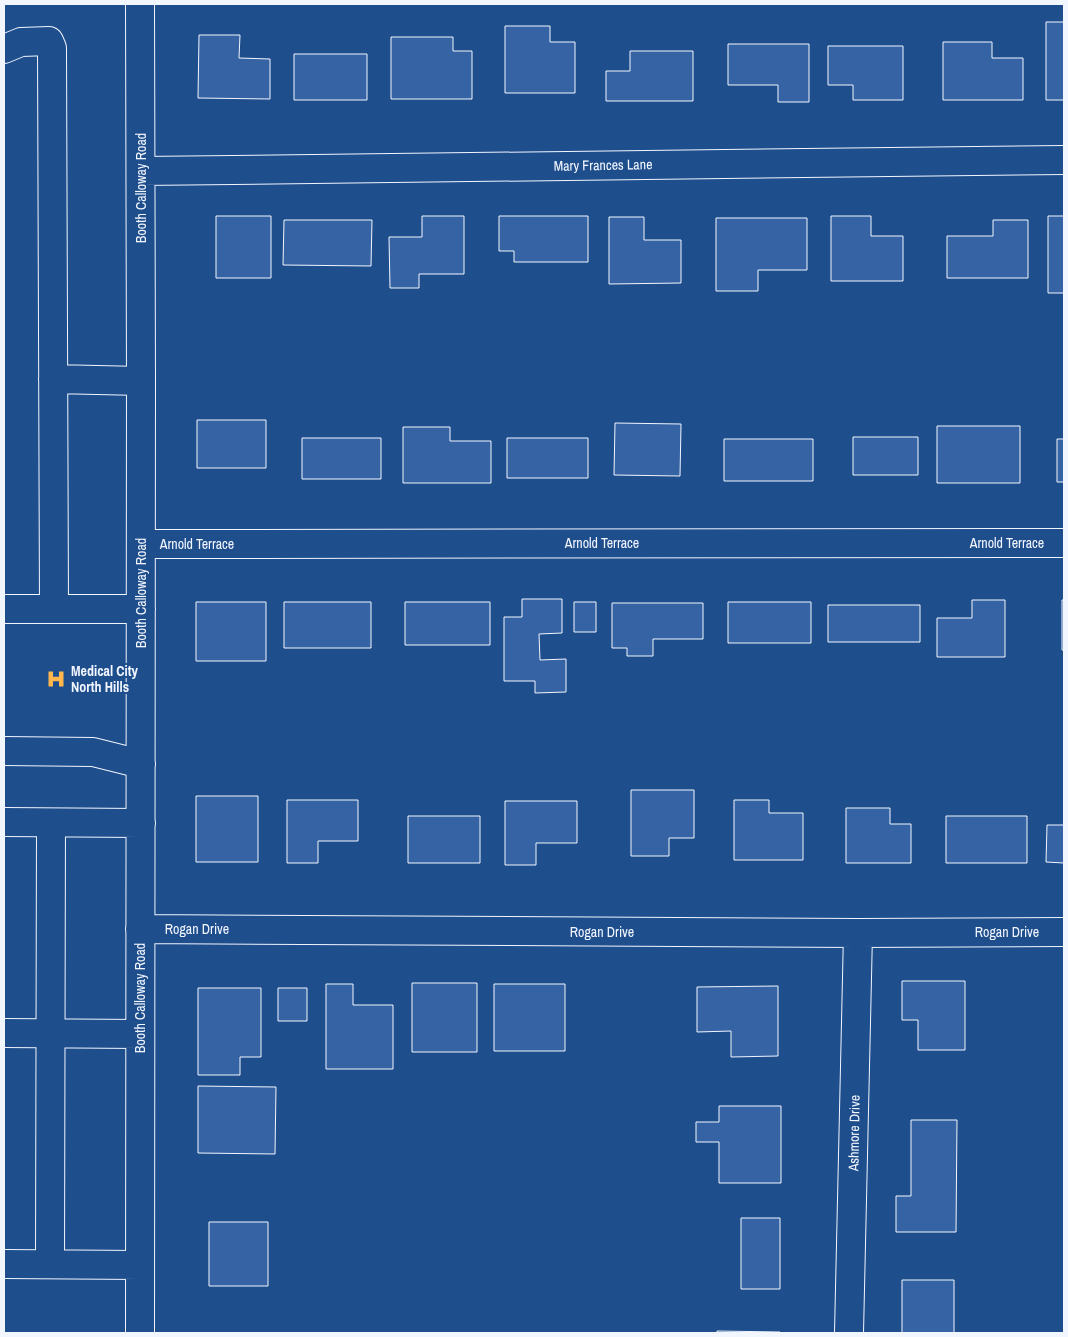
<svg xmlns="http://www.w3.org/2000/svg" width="1068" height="1337" viewBox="0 0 1068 1337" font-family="'Archivo Narrow',sans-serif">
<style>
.building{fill:#3563a3;stroke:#f2f6ff}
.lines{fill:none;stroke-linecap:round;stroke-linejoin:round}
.minor-casing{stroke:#f2f6ff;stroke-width:30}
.minor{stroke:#1f4e8c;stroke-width:28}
.labels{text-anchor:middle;stroke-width:4;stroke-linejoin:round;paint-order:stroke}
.street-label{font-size:14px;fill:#f2f6ff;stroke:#1f4e8c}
.poi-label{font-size:14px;font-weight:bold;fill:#f2f6ff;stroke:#1f4e8c;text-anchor:start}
</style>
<rect width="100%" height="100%" fill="#1f4e8c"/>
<!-- building -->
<path class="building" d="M 1046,22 L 1064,22 L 1064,100 L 1046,100 Z
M 505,26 L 550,26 L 550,42 L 575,42 L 575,93 L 505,93 Z
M 199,35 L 240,35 L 239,58 L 270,59 L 270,99 L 198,98 Z
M 391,37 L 453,37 L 453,51 L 472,51 L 472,99 L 391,99 Z
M 943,42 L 992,42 L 992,58 L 1023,58 L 1023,100 L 943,100 Z
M 728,44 L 809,44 L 809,102 L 778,102 L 778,85 L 728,85 Z
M 828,46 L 903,46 L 903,100 L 853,100 L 853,85 L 828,85 Z
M 630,51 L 693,51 L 693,101 L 606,101 L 606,71 L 630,71 Z
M 294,54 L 367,54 L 367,100 L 294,100 Z
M 216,216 L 271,216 L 271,278 L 216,278 Z
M 422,216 L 464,216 L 464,274 L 419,274 L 419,288 L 390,288 L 389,237 L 422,237 Z
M 499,216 L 588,216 L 588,262 L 514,262 L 514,251 L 499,251 Z
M 831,216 L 871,216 L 871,236 L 903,236 L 903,281 L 831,281 Z
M 1048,216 L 1064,216 L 1064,293 L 1048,293 Z
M 609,217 L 644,217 L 644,240 L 681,240 L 681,283 L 609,284 Z
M 716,218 L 807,218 L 807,270 L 758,270 L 758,291 L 716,291 Z
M 284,220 L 372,220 L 371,266 L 283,265 Z
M 993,220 L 1028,220 L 1028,278 L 947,278 L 947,236 L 993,236 Z
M 197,420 L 266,420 L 266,468 L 197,468 Z
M 615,423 L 681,424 L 680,476 L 614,475 Z
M 937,426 L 1020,426 L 1020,483 L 937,483 Z
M 403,427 L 450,427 L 450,441 L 491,441 L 491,483 L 403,483 Z
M 853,437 L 918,437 L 918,475 L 853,475 Z
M 302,438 L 381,438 L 381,479 L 302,479 Z
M 507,438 L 588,438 L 588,478 L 507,478 Z
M 724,439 L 813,439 L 813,481 L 724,481 Z
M 1057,439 L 1064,439 L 1064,482 L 1057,482 Z
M 522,599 L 562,599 L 562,633 L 539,634 L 540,660 L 566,659 L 566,692 L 535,693 L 535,681 L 504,681 L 504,617 L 522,617 Z
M 972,600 L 1005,600 L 1005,657 L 937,657 L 937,618 L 972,618 Z
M 1062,600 L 1064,600 L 1064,650 L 1062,650 Z
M 196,602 L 266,602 L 266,661 L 196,661 Z
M 284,602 L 371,602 L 371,648 L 284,648 Z
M 405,602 L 490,602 L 490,645 L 405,645 Z
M 574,602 L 596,602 L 596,632 L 574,632 Z
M 728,602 L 811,602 L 811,643 L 728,643 Z
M 612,603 L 703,603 L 703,639 L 653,639 L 653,656 L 627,656 L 627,648 L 612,648 Z
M 828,605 L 920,605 L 920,642 L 828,642 Z
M 631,790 L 694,790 L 694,838 L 669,838 L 669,856 L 631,856 Z
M 196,796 L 258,796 L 258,862 L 196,862 Z
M 287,800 L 358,800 L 358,841 L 318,841 L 318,863 L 287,863 Z
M 734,800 L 769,800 L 769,813 L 803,813 L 803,860 L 734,860 Z
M 505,801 L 577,801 L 577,843 L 536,843 L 536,865 L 505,865 Z
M 846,808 L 890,808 L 890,824 L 911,824 L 911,863 L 846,863 Z
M 408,816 L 480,816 L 480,863 L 408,863 Z
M 946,816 L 1027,816 L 1027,863 L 946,863 Z
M 1047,825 L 1064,825 L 1064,863 L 1046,862 Z
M 902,981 L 965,981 L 965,1050 L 918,1050 L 918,1020 L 902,1020 Z
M 412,983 L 477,983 L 477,1052 L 412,1052 Z
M 326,984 L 353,984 L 353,1005 L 393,1005 L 393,1069 L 326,1069 Z
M 494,984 L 565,984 L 565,1051 L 494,1051 Z
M 778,986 L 778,1056 L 731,1057 L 731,1031 L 697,1032 L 697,987 Z
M 198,988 L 261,988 L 261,1057 L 240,1057 L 240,1075 L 198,1075 Z
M 278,988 L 307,988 L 307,1021 L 278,1021 Z
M 198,1086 L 276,1087 L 275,1154 L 198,1153 Z
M 719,1106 L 781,1106 L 781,1183 L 719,1183 L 719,1142 L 696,1142 L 696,1122 L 719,1122 Z
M 911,1120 L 957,1120 L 956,1232 L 896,1232 L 896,1196 L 911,1196 Z
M 741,1218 L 780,1218 L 780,1289 L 741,1289 Z
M 209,1222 L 268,1222 L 268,1286 L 209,1286 Z
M 902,1280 L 954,1280 L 954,1333 L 902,1333 Z
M 717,1331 L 780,1332 L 780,1333 L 717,1333 Z"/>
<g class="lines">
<!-- minor casing -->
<g class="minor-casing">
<path id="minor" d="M 4,49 L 21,42 L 49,41 L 52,48 L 54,609
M 141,171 L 1064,160
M 53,379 L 141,381
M 141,544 L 1064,543
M 4,609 L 141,609
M 4,751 L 93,752 L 141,764
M 4,822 L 141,823
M 140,929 L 858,933 L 1064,932
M 4,1033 L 140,1034
M 4,1264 L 140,1265
M 50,1264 L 51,823
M 140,1333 L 141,381 L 140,4
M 849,1333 L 858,933"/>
</g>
<!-- minor -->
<use href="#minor" class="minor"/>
</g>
<!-- icons -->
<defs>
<g id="hospital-bare" transform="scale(1.5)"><path d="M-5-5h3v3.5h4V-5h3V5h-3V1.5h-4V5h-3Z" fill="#ffb74d" stroke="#1f4e8c" stroke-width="2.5" paint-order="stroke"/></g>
</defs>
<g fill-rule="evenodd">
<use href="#hospital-bare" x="56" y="679"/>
</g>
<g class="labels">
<!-- street labels -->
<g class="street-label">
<text transform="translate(603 165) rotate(-1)" y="5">Mary Frances Lane</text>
<text transform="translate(141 188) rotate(-90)" y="5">Booth Calloway Road</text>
<text x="602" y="548">Arnold Terrace</text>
<text x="1007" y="548">Arnold Terrace</text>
<text x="197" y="549">Arnold Terrace</text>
<text transform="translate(141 593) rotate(-90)" y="5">Booth Calloway Road</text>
<text x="197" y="934">Rogan Drive</text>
<text x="602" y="937">Rogan Drive</text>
<text x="1007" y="937">Rogan Drive</text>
<text transform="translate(140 998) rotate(-90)" y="5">Booth Calloway Road</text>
<text transform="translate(854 1133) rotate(-89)" y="5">Ashmore Drive</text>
</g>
<!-- poi labels -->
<g class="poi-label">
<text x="71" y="676">Medical City<tspan x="71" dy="16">North Hills</tspan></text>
</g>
</g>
<!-- border -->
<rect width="1068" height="1337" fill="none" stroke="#f2f6ff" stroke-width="10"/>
</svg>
